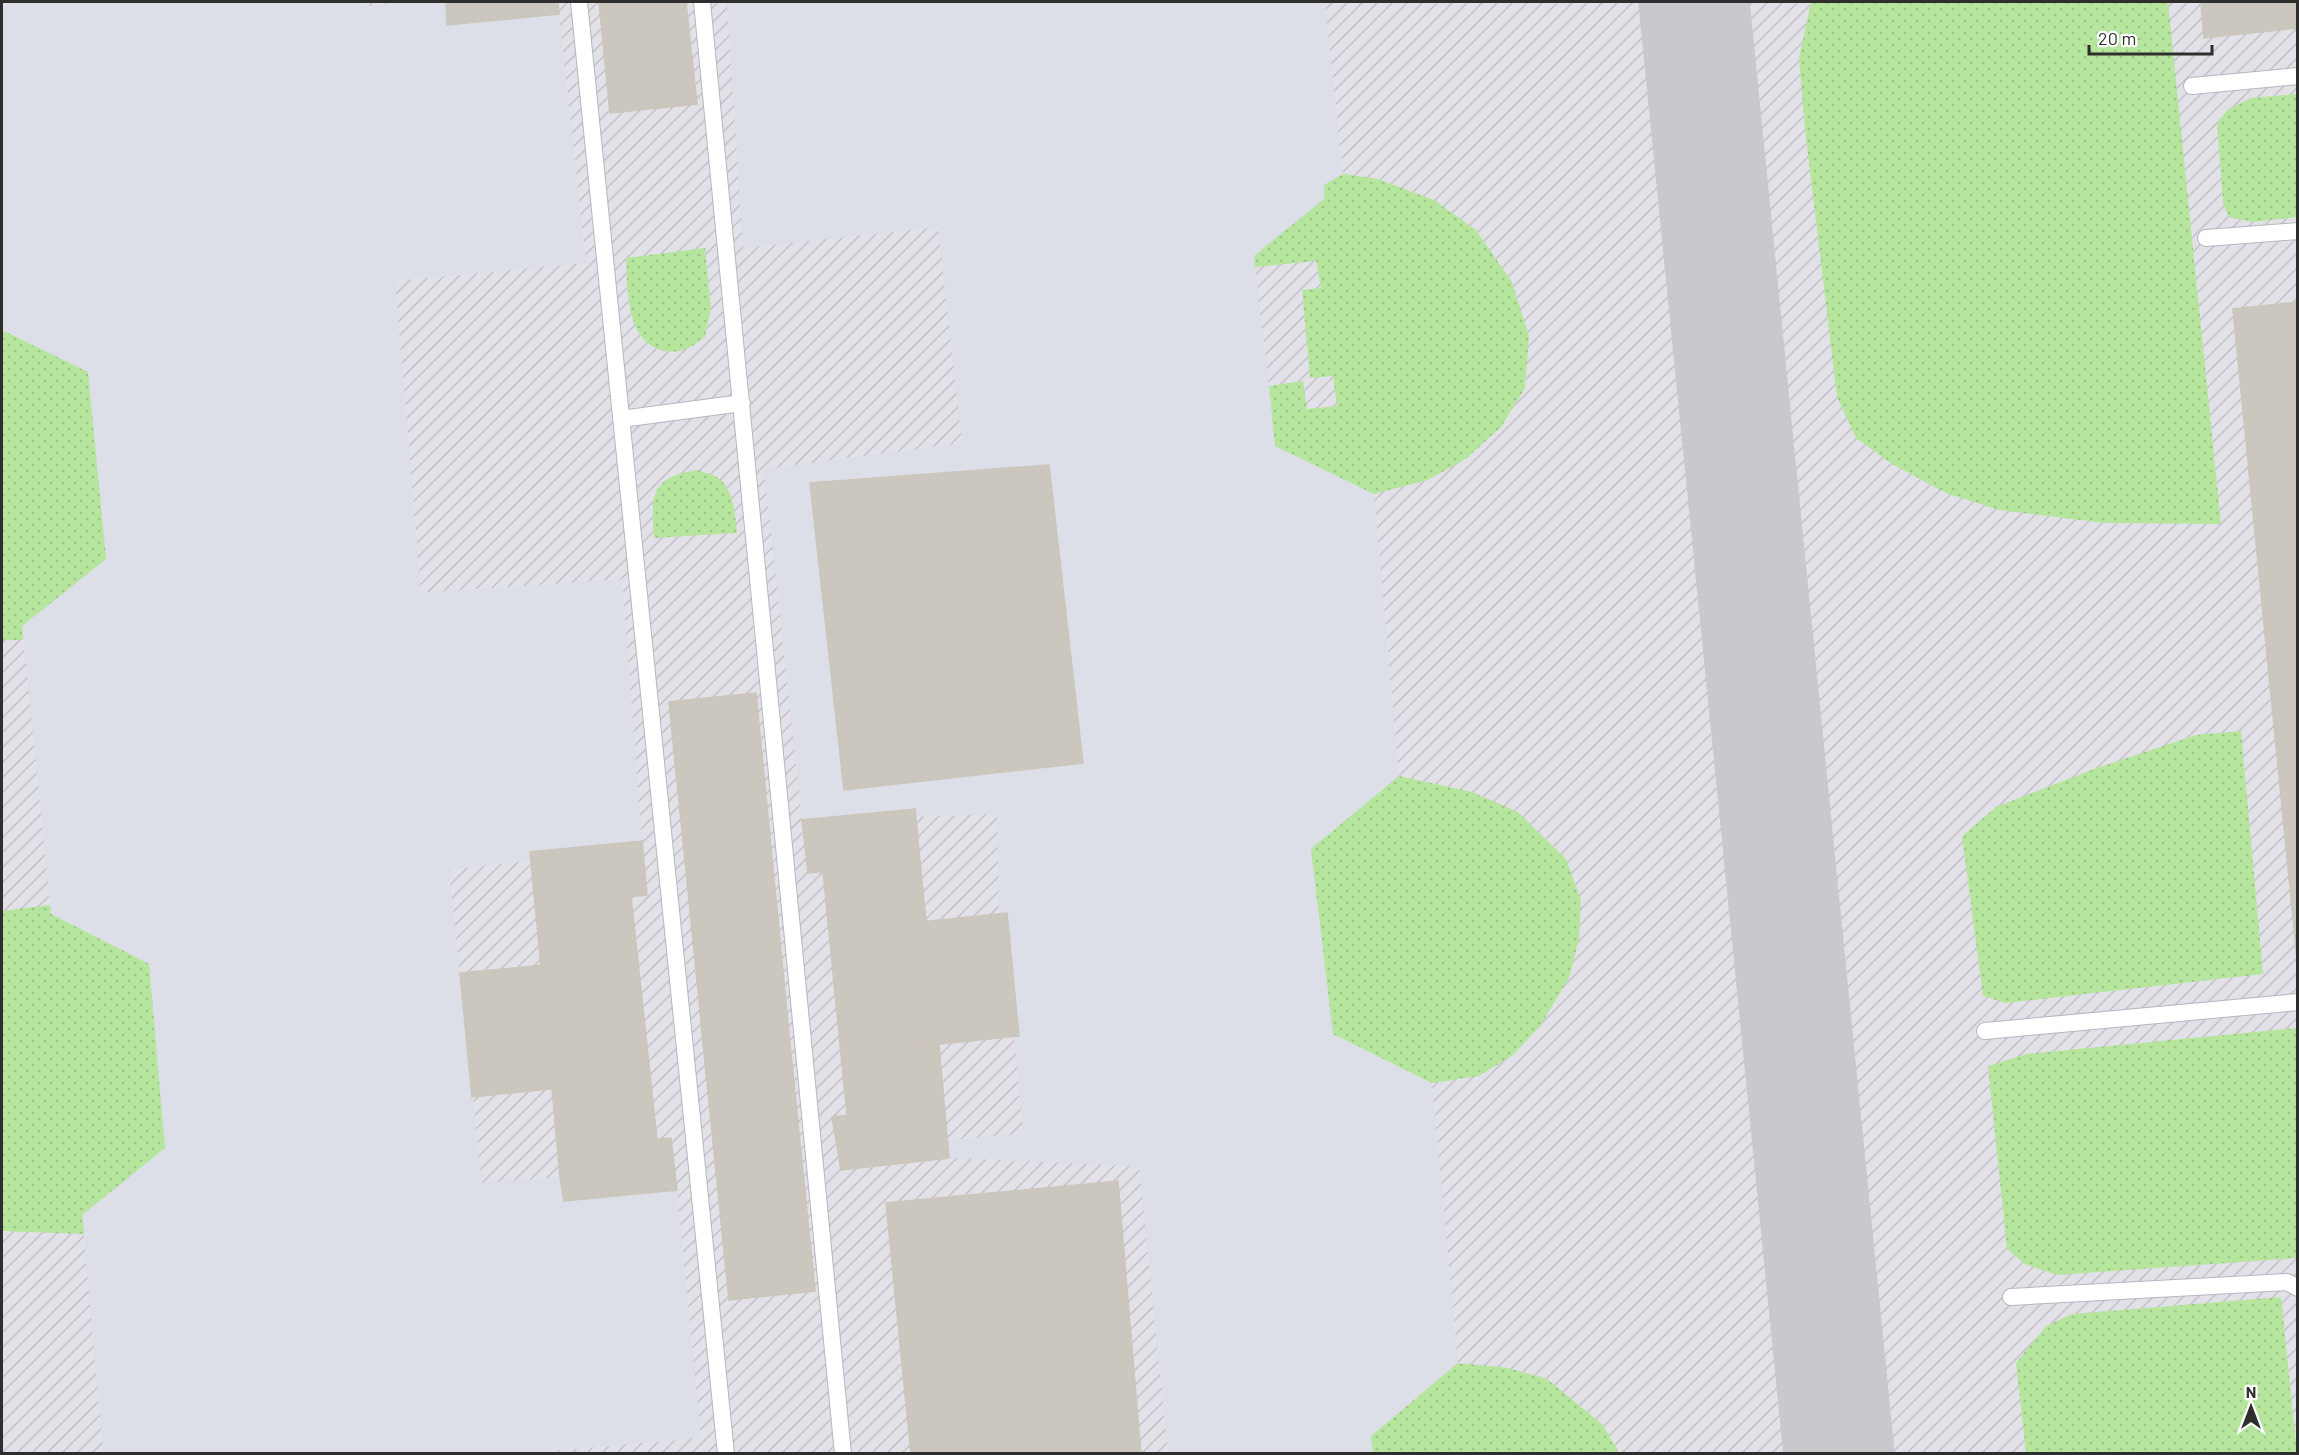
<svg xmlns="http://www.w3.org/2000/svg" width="2299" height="1455" viewBox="0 0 2299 1455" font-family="Barlow,sans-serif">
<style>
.industrial{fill:url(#industrial-furrows)}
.airport{fill:#dcdee8}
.grass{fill:url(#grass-dots)}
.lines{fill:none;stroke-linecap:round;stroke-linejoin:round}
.taxiway{stroke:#c9c8cc;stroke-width:111}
.building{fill:#cbc7bf;stroke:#cbc5ba;stroke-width:1.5}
.service-casing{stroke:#b4b7c1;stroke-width:18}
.service{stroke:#fff;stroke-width:16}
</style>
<defs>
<pattern id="industrial-furrows" width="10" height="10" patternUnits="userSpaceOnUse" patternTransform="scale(1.5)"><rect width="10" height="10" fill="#e3e1e8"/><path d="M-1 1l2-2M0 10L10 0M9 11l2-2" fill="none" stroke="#c3c1c7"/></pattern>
<pattern id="grass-dots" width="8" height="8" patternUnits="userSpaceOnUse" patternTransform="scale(1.5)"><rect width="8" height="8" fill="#b6e59e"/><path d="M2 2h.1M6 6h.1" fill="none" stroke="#9dc588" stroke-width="1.8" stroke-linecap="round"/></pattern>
</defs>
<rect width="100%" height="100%" fill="#efe9e1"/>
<!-- industrial -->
<path class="industrial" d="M 2,2 L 2297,2 L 2297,1453 L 2,1454 Z"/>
<!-- airport -->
<path class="airport" d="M 10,2 L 365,2 L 366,6 L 405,2 L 446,2 L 448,25 L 559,14 L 586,263 L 395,281 L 421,593 L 622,579 L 642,841 L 530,852 L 530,860 L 449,870 L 482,1183 L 560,1177 L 565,1201 L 677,1190 L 701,1438 L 517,1454 L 103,1453 L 82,1215 L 165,1148 L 149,964 L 51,914 L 22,626 L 106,559 L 88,373 L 2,330 L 2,8 Z
M 727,2 L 1325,2 L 1343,174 L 1324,185 L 1324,199 L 1254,256 L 1255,267 L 1276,446 L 1374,494 L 1399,776 L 1311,849 L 1333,1034 L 1432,1083 L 1458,1363 L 1371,1435 L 1373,1453 L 1168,1453 L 1139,1166 L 949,1158 L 948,1140 L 1023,1134 L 1014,1038 L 1019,1036 L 999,914 L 997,814 L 915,817 L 914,809 L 802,820 L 764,469 L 962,443 L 938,227 L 743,248 Z"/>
<!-- grass -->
<path class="grass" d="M 1811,2 L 2168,2 L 2221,524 L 2104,523 L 1999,510 L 1946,493 L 1892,464 L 1856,438 L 1837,397 L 1805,129 L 1799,58 Z
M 2297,94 L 2297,217 L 2252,222 L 2229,217 L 2223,203 L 2217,124 L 2228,109 L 2251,98 Z
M 1343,174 L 1378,179 L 1434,200 L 1476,230 L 1512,282 L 1529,336 L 1525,388 L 1501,427 L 1467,458 L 1428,480 L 1374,494 L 1275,446 L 1269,386 L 1303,381 L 1307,409 L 1337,406 L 1333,376 L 1310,378 L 1302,290 L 1321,288 L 1316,261 L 1255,267 L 1254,256 L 1324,199 L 1324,185 Z
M 705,248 L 711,309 L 705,337 C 689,349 677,356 658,349 C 625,337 628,287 626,258 Z
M 2,330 L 88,372 L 106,559 L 22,626 L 23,640 L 2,640 Z
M 696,470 C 702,472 709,473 715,476 C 734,486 735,514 737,533 L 654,538 C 651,497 649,478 696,470 Z
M 2241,731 L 2263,974 L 2006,1003 L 1983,996 L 1962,836 L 1996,807 L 2094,769 L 2196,735 Z
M 1399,776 L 1472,792 L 1518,812 L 1566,859 L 1581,900 L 1579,939 L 1569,978 L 1540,1026 L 1513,1055 L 1479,1076 L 1432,1083 L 1333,1034 L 1311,849 Z
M 50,905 L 51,914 L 149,964 L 165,1148 L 82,1215 L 84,1234 L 2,1231 L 2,911 Z
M 2297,1028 L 2297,1258 L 2057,1275 L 2025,1264 L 2007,1249 L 1988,1066 L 2027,1054 Z
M 2281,1297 L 2297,1453 L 2026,1453 L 2016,1363 L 2046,1326 L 2072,1314 Z
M 1458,1363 L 1508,1368 L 1547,1379 L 1603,1425 L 1619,1453 L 1373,1453 L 1371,1436 Z"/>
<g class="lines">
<!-- taxiway -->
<path class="taxiway" d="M 1694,2 L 1839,1454"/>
</g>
<!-- building -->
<path class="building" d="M 446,2 L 558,2 L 559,14 L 447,25 Z
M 599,2 L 686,2 L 697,104 L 610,113 Z
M 2201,2 L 2298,2 L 2298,28 L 2204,38 Z
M 2298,302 L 2298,959 L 2297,959 L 2233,309 Z
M 1049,465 L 1083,763 L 844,790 L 810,483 Z
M 756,693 L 785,992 L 699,1001 L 669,702 Z
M 915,809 L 926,922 L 882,926 L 876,867 L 808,873 L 802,820 Z
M 642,841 L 647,895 L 579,902 L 585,961 L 541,966 L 530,852 Z
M 876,867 L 882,926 L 1007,913 L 1019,1036 L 884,1050 L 890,1111 L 847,1115 L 823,871 Z
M 631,896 L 657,1140 L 613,1144 L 607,1083 L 472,1097 L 460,973 L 585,961 L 579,902 Z
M 785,992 L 787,1014 L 701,1023 L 699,1001 Z
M 787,1014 L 815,1291 L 729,1300 L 701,1023 Z
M 939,1045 L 949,1158 L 841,1170 L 832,1117 L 890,1111 L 884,1050 Z
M 607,1083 L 613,1144 L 671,1138 L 677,1190 L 564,1201 L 560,1177 L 552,1089 Z
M 1118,1181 L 1141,1454 L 911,1454 L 886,1203 Z"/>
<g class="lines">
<!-- service casing -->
<g class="service-casing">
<path id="service" d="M 579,2 L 726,1454
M 702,2 L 843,1454
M 2192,86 L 2298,76
M 2206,238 L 2298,231
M 621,419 L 742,403
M 1985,1031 L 2298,1002
M 2011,1297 L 2287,1282 L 2298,1288"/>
</g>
<!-- service -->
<use href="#service" class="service"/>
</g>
<!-- border -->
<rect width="2299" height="1455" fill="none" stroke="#2e2e2e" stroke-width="6"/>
<!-- north arrow -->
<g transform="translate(2251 1407)" stroke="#ffffff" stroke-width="4.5" paint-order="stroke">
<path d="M0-4.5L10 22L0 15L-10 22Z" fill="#2e2e2e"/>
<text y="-9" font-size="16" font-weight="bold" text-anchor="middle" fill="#2e2e2e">N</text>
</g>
<!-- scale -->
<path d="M2089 45v9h123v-9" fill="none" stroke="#2e2e2e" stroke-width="3"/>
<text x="2098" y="45" font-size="18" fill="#2e2e2e" stroke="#ffffff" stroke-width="4.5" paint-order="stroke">20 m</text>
</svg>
